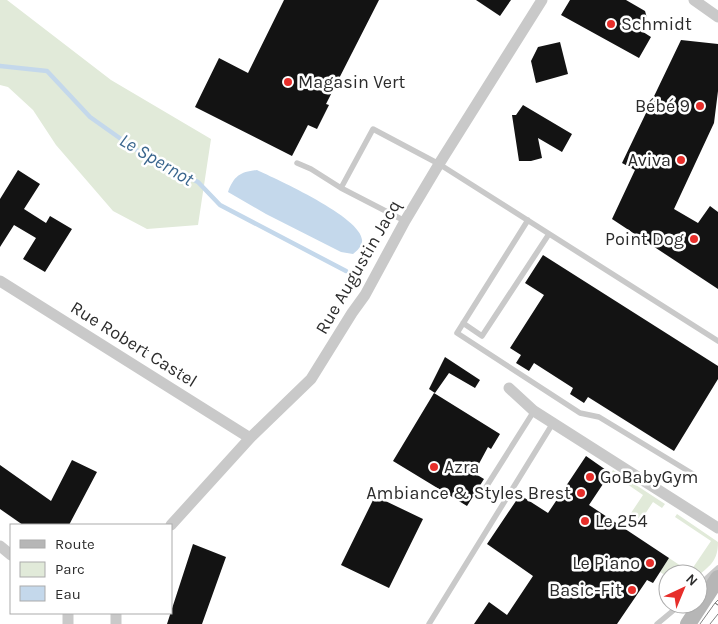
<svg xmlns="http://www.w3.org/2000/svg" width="718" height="624" viewBox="0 0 718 624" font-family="Karla,sans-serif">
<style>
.green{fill:#e1ead9}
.water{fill:#c4d8eb}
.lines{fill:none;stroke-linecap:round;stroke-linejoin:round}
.stream{stroke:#c4d8eb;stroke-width:4.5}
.building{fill:#131313}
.service{stroke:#c9c9c9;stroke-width:5.5}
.minor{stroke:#c9c9c9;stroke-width:11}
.secondary{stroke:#b6b6b6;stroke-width:16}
.tram{stroke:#818181;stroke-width:1}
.poi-dot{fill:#e72e2a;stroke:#fff;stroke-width:2}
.labels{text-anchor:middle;stroke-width:5;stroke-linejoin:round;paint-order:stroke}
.poi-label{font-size:18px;fill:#2c2c2c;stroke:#fff;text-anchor:end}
.street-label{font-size:18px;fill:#2c2c2c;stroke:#fff}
.water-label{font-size:19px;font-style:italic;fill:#3a668e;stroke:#fff}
</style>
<rect width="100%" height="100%" fill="#fff"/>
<!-- green -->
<path class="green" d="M 0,0 L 7,0 L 111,80 L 211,139 L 198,225 L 147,229 L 113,211 L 56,145 L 33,110 L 8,87 L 0,85 Z
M 613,470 L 665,504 L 662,508 L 653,502 L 641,520 L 631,513 L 643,495 L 611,473 Z
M 677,514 L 718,542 C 718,560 711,565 698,576 L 698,574 L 668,574 L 668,577 L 660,572 L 669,558 L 690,572 L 711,541 L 675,517 Z"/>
<!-- water -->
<path class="water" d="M 257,170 C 276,179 366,219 362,242 C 361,247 357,251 353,254 L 341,252 L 266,214 L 228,192 C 234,176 240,172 257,170 Z"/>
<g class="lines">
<!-- stream -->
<path class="stream" d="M 0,66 L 47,71 L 90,117 L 145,156 L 198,182 L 220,205 L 346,271"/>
</g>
<!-- building -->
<path class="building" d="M 284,0 L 379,0 L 326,104 L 329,105 L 317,129 L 308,125 L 292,156 L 195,107 L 219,58 L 248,73 Z
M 476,0 L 511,0 L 500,16 Z
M 570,0 L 626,0 L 645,11 L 647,18 L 640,30 L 651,37 L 639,58 L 561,15 Z
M 681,40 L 718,44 L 718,91 L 714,123 L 674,209 L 698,223 L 710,206 L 718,212 L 718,289 L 612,219 L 635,170 L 622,163 Z
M 560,42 L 568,74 L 536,83 L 531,61 L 538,47 Z
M 523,105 L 572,134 L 562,152 L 538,138 L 542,158 L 531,161 L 519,161 L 512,115 L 516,115 Z
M 18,170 L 40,184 L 24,209 L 46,223 L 50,216 L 72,229 L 45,272 L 23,259 L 36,238 L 14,225 L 0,247 L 0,199 Z
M 543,255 L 718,366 L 718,379 L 674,451 L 588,397 L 584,403 L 570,394 L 573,388 L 534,363 L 529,371 L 516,363 L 521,355 L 510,348 L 544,295 L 525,283 Z
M 445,357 L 480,380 L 475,388 L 449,373 L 435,393 L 429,389 Z
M 434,393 L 500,434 L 491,449 L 488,447 L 474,473 L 484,479 L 467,506 L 393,461 Z
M 586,456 L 606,470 L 605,473 L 609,475 L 589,505 L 669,558 L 653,583 L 647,580 L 617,624 L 474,624 L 489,602 L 507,615 L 533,576 L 487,544 L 520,495 L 548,513 Z
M 72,460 L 97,472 L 69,525 L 23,525 L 0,509 L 0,465 L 51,501 Z
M 375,496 L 423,519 L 389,588 L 341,565 Z
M 193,544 L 226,557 L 202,624 L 167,624 Z"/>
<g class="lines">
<!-- service -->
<path class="service" d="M 297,163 L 311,169 L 341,188 L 405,221
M 341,188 L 373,129 L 439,164 L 718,341
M 528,220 L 457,333 L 580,413 L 599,417 L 693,474
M 463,323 L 482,336 L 549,234
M 481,495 L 534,411
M 698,586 L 718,568
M 429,624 L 553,423
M 657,624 L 681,604"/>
<!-- minor -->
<path class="minor" d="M 694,0 L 718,17
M 0,281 L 250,438
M 509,388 L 534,411 L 718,528
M 171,525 L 250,438 L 311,379 L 352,313 L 365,295 L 405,221 L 439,164 L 542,0
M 0,546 L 11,555
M 68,624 L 68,613
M 116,624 L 116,613"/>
<!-- secondary -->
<path class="secondary" d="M 688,624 L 718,578"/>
<!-- tram -->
<path class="tram" d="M 700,624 L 715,603 L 718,605 L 715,603 L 718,600
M 710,624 L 718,614"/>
</g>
<!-- markers -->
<g class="poi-dot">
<circle cx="611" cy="24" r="5"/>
<circle cx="288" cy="82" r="5"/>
<circle cx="700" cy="106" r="5"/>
<circle cx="681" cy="160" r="5"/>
<circle cx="694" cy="239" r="5"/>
<circle cx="434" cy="467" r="5"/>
<circle cx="590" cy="477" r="5"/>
<circle cx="581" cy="493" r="5"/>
<circle cx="585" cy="521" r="5"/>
<circle cx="650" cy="563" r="5"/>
<circle cx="632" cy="590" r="5"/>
</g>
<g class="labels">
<!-- poi labels -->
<g class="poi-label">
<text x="621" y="30" text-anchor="start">Schmidt</text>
<text x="298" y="88" text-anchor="start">Magasin Vert</text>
<text x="690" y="112">Bébé 9</text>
<text x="671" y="166">Aviva</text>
<text x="684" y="245">Point Dog</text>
<text x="444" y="473" text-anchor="start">Azra</text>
<text x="600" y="483" text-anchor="start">GoBabyGym</text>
<text x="571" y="499">Ambiance &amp; Styles Brest</text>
<text x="595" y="527" text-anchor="start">Le 254</text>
<text x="640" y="569">Le Piano</text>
<text x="622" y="596">Basic-Fit</text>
</g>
<!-- street labels -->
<g class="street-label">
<text transform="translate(358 267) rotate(-60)" y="6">Rue Augustin Jacq</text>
<text transform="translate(134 344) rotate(32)" y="6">Rue Robert Castel</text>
</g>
<!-- water labels -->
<g class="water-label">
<text transform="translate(157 159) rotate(31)" y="7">Le Spernot</text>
</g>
</g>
<!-- legend -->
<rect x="10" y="524" width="162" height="90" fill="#ffffff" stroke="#ababab"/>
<rect x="20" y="540" width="25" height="8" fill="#b6b6b6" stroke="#ababab"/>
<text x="55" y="549" font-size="15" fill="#2c2c2c">Route</text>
<rect x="20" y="562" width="25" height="15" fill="#e1ead9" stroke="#ababab"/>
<text x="55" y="574" font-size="15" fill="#2c2c2c">Parc</text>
<rect x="20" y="586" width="25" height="15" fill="#c4d8eb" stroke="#ababab"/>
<text x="55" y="599" font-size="15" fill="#2c2c2c">Eau</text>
<!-- north arrow -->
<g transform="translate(683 589) rotate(44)"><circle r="24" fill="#ffffff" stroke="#ababab"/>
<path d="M0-4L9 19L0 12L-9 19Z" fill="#e72e2a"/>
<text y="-8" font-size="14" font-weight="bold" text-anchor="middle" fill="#2c2c2c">N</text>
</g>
</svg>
